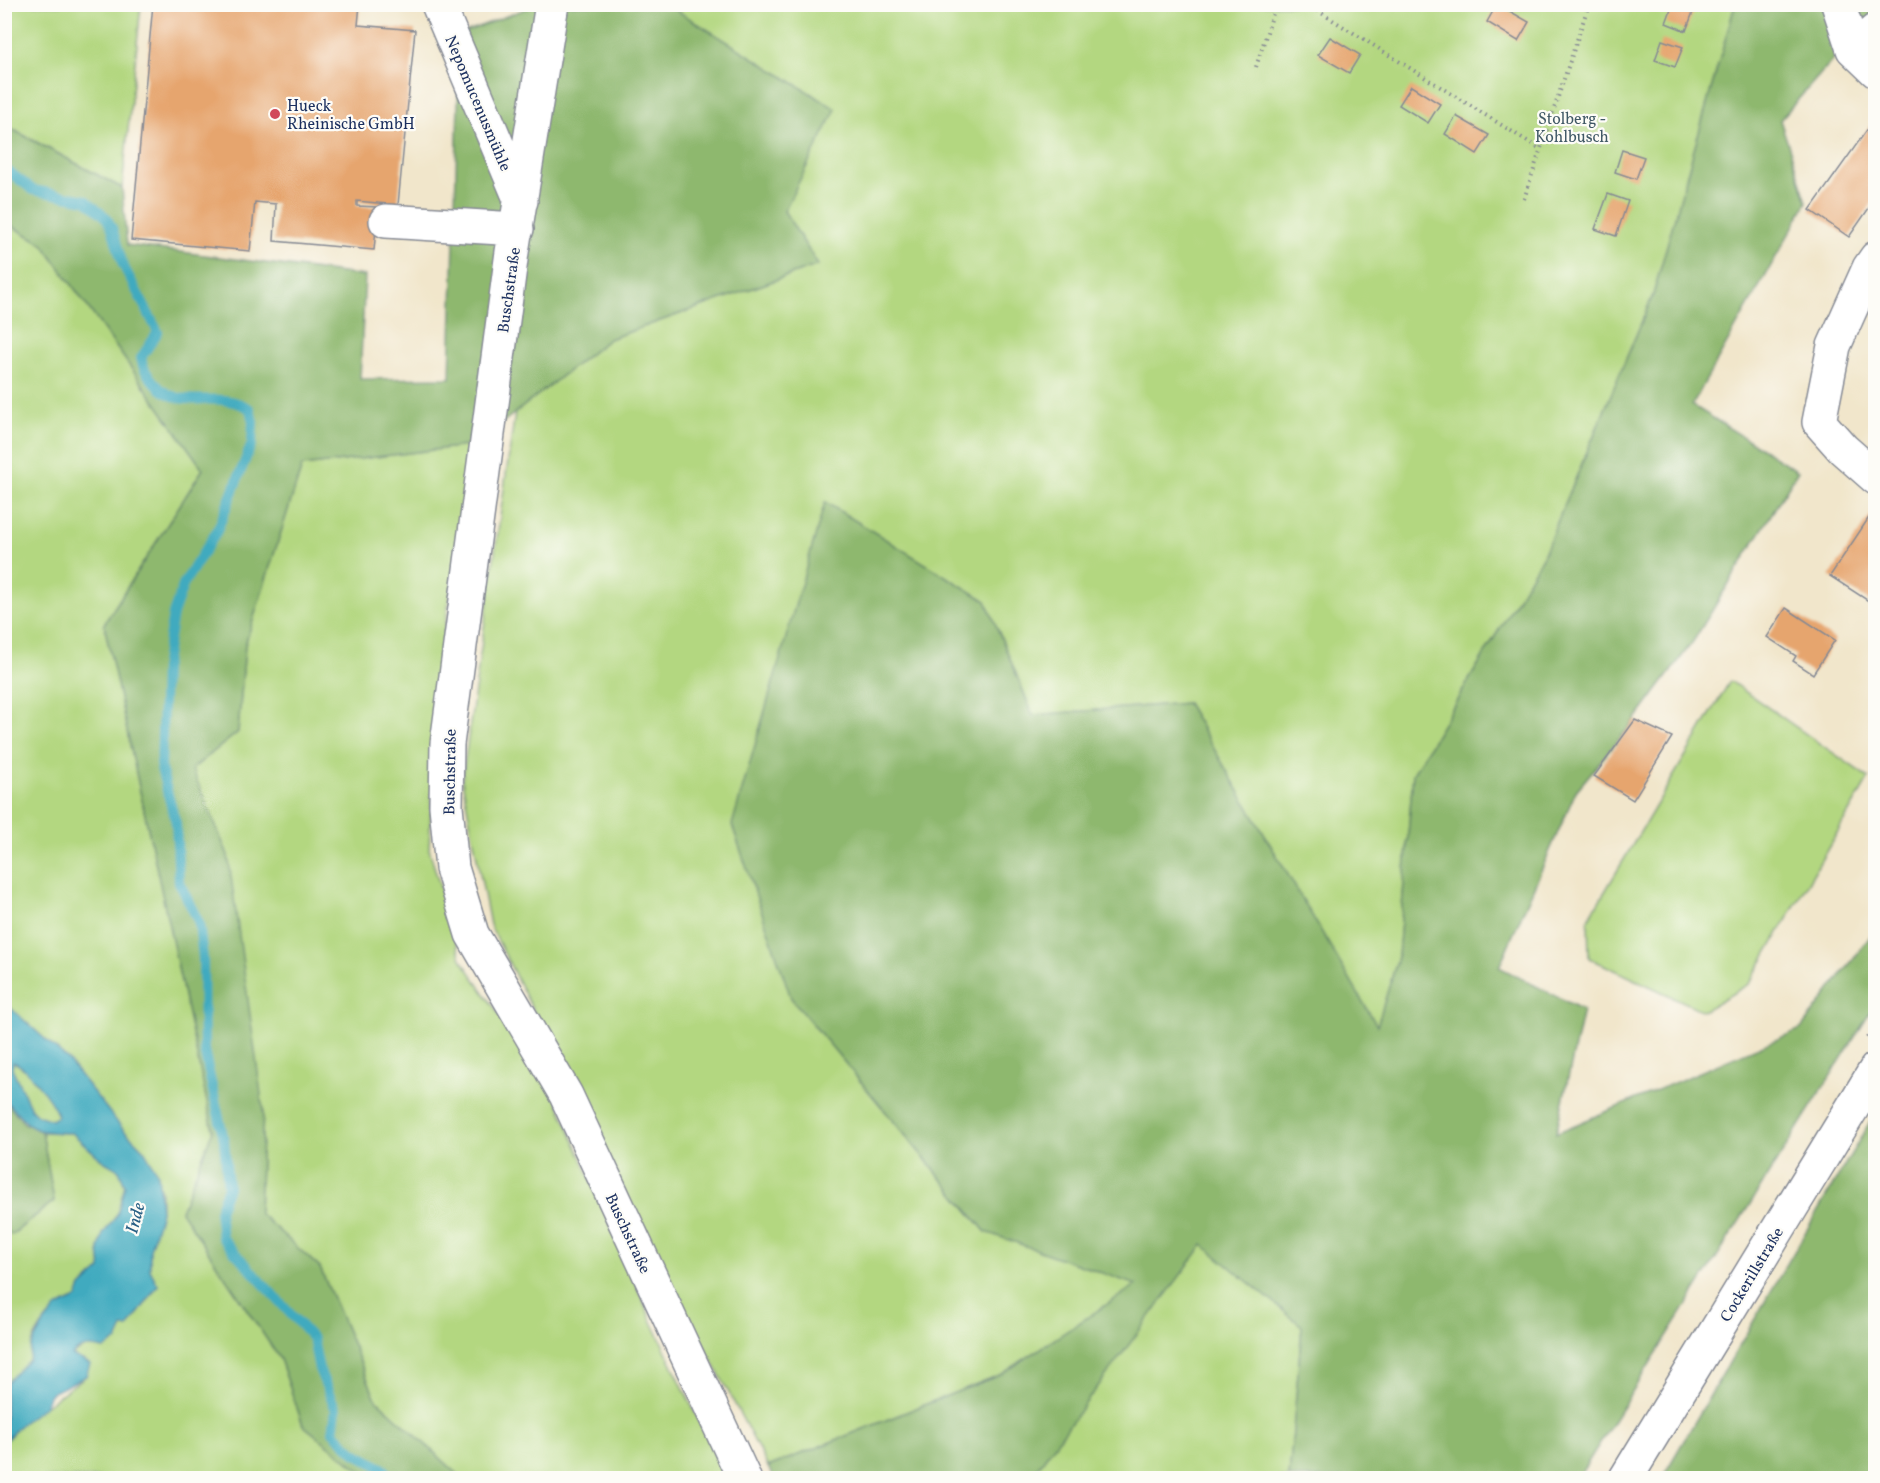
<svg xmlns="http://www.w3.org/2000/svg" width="1880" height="1483" viewBox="0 0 1880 1483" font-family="Vollkorn,serif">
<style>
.green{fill:#b3d780;stroke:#67836f;stroke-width:1.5}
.forest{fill:#8eb86e;stroke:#547466;stroke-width:1.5}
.water{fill:#40aabf;stroke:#2e6c8e;stroke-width:1.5;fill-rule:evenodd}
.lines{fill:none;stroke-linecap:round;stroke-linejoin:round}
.stream{stroke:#40aabf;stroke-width:10}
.building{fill:#e6a56e}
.minor-casing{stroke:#868a94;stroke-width:36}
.major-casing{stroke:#868a94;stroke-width:36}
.path{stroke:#868a94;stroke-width:4;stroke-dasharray:1.5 4.5;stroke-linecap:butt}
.minor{stroke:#fff;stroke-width:33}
.major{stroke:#fff;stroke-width:33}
.poi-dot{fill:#d1495b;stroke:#fdfcf7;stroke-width:2}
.labels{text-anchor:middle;stroke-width:4.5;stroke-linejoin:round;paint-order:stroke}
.street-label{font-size:16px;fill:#1b2f5e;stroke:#fdfcf7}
.poi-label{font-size:16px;fill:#1b2f5e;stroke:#fdfcf7;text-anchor:start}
.park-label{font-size:16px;fill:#415966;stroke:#fdfcf7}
.water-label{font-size:18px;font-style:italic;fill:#2a6085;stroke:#fdfcf7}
</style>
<rect width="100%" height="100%" fill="#fdfcf7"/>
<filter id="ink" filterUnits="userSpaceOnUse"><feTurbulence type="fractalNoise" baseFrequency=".0167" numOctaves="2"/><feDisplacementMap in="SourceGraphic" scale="12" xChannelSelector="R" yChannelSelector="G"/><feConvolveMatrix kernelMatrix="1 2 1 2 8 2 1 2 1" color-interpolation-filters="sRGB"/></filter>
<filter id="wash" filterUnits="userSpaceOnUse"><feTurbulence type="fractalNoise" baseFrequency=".008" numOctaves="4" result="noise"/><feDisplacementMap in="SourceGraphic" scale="24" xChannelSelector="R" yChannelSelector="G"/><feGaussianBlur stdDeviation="1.35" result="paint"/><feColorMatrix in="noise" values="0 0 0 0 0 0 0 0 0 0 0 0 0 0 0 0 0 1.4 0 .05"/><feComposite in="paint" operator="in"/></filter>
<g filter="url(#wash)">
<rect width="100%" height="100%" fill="#f1e6cb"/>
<!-- green -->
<path class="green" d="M 13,5 L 141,5 L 122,188 L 5,125 L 5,29 L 8,27 Z
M 672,5 L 1735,5 L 1653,295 L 1543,556 L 1413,774 L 1398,957 L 1377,1027 L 1187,703 L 1033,715 L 986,601 L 825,503 L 791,998 L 985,1231 L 1137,1285 L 1002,1374 L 768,1467 L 639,1222 L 490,925 L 462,780 L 515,413 L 609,339 L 818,265 L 784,211 L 835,109 L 670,7 Z
M 4,222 L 43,244 L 203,469 L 104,624 L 213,1130 L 181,1211 L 280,1359 L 303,1425 L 370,1478 L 5,1478 L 5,1441 L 22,1423 L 86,1376 L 82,1360 L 71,1355 L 89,1345 L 104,1349 L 116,1340 L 123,1327 L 128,1328 L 158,1286 L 150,1270 L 150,1249 L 161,1212 L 161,1191 L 144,1150 L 122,1128 L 67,1059 L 5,1003 Z
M 474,445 L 437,676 L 429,849 L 461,959 L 555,1096 L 653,1324 L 726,1478 L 462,1478 L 376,1399 L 320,1268 L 259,1213 L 263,1109 L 192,769 L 238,732 L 245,645 L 302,466 Z
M 1730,681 L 1869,778 L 1749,984 L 1703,1011 L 1589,958 L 1588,920 Z
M 13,1062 C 28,1067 52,1101 58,1116 L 52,1120 L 37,1115 L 31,1109 L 12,1068 Z
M 42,1132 L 72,1133 L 103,1161 L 119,1170 L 125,1185 L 117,1215 L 103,1234 L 99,1249 L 101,1269 L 81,1287 L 77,1298 C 55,1305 41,1323 32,1343 C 30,1349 32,1356 29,1361 C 22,1372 10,1377 5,1389 L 5,1229 L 12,1235 L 54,1201 Z
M 1203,1244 L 1302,1326 L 1289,1478 L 1030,1478 Z"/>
<!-- forest -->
<path class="forest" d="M 535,5 L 672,5 L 671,7 L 836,109 L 784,211 L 818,265 L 609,339 L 474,445 L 302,466 L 245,645 L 238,732 L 192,769 L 228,855 L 263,1109 L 259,1213 L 320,1268 L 376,1399 L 462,1478 L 370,1478 L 303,1425 L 280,1359 L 181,1211 L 213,1130 L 104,624 L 203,469 L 43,244 L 5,222 L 4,125 L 122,188 L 127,245 L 365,276 L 360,379 L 450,378 L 460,34 Z
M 1735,5 L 1875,5 L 1875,12 L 1780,120 L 1807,202 L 1692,405 L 1798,471 L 1694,640 L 1635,720 L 1576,791 L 1499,967 L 1583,1010 L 1556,1133 L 1801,1029 L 1875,930 L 1875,1005 L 1578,1478 L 1289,1478 L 1302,1326 L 1203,1245 L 1030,1478 L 773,1478 L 768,1467 L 1002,1374 L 1136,1285 L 986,1232 L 791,998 L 732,825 L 825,502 L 986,601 L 1033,715 L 1187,703 L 1377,1026 L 1398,957 L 1413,774 L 1543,556 L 1653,295 Z
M 4,1100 L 24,1123 L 42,1132 L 54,1201 L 11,1235 L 5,1229 Z
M 1875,1113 L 1875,1478 L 1662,1478 Z"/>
<!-- water -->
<path class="water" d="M 5,1003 L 67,1059 L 122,1128 L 144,1150 L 158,1174 L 161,1212 L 150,1249 L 150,1270 L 158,1285 L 128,1328 L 123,1327 L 117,1340 L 104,1349 C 91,1346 81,1345 72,1355 L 90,1364 L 86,1376 L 50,1394 L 44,1407 L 22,1423 L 5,1441 L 5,1389 L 8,1381 L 29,1360 L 31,1346 L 44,1323 L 56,1308 L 77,1298 L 81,1287 L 101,1269 L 99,1249 L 103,1234 L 117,1215 L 125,1185 L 119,1170 L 103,1161 L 72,1133 C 27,1132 35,1130 5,1100 ZM 13,1062 C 27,1066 53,1103 58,1116 L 52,1120 L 37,1115 L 31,1109 L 12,1068 Z"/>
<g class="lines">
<!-- stream -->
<path class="stream" d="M 4,168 L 33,190 L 86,200 L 106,217 L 112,228 L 123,265 L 158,332 L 141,358 C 143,369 147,374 154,382 C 181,415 216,387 250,409 L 253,422 L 252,443 L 217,531 L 184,583 L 173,614 L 164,669 L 161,769 L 176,823 L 179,882 L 199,923 L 203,958 L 204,1050 L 224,1140 L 228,1187 L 219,1211 L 222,1238 L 313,1339 L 319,1369 L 336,1410 L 333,1432 L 355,1453 L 384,1469 L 391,1478"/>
</g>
<g id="blocks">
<!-- building -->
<path class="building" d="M 153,4 L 360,4 L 358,25 L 415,30 L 398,205 L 357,201 L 357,206 L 378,207 L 374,250 L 274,241 L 276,204 L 255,202 L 250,251 L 131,240 Z
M 1497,4 L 1529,22 L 1518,41 L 1487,22 Z
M 1673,4 L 1696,4 L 1686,31 L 1666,23 Z
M 1330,37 L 1360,55 L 1349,73 L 1318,55 Z
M 1662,40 L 1683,47 L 1675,67 L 1655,60 Z
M 1411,86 L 1440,104 L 1428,123 L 1399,105 Z
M 1456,116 L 1489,135 L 1477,154 L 1445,134 Z
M 1876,117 L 1876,198 L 1849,237 L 1810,210 Z
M 1622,150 L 1644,157 L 1636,179 L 1615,172 Z
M 1608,194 L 1628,201 L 1616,236 L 1595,229 Z
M 1876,507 L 1876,593 L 1870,602 L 1830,576 Z
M 1786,608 L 1835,640 L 1813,674 L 1793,661 L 1796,656 L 1767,637 Z
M 1635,720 L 1672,737 L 1633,800 L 1594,776 Z"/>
</g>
</g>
<g filter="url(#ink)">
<use href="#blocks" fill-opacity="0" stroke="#868a94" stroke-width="1.5"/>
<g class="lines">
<!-- minor casing -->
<g class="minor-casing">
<path id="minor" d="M 438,4 L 521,201
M 552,4 L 512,252 L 447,744 L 446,806 L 452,868 L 472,934 L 566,1095 L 744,1478
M 1838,4 L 1853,49 L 1876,30
M 1853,49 L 1876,71
M 386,221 L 517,229
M 1876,258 L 1869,268 L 1834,346 L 1819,422 L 1843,449 L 1876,478"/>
</g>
<!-- major casing -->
<g class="major-casing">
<path id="major" d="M 1626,1478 L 1876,1069"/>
</g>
<!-- path -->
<path class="path" d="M 1307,4 L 1540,149
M 1256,67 L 1276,4
M 1524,199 L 1589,4
M 1867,1038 L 1876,1023"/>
<!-- minor -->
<use href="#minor" class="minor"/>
<!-- major -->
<use href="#major" class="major"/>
</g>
</g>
<!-- markers -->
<circle class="poi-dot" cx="275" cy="114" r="6"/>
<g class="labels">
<!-- street labels -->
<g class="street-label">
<text transform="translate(479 103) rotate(67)" y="6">Nepomucenusmühle</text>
<text transform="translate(508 290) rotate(-82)" y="6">Buschstraße</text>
<text transform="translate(449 772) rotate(-89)" y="6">Buschstraße</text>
<text transform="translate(629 1233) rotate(65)" y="6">Buschstraße</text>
<text transform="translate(1751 1274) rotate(-59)" y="6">Cockerillstraße</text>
</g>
<!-- poi labels -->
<g class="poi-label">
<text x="287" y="111">Hueck<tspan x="287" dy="18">Rheinische GmbH</tspan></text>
</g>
<!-- park labels -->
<g class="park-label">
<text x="1572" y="124">Stolberg -<tspan x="1572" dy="18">Kohlbusch</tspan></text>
</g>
<!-- water labels -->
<g class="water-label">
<text transform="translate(135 1218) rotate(-75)" y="6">Inde</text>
</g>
</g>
<!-- margin -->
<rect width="1880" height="1483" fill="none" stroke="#fdfcf7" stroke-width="24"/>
</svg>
